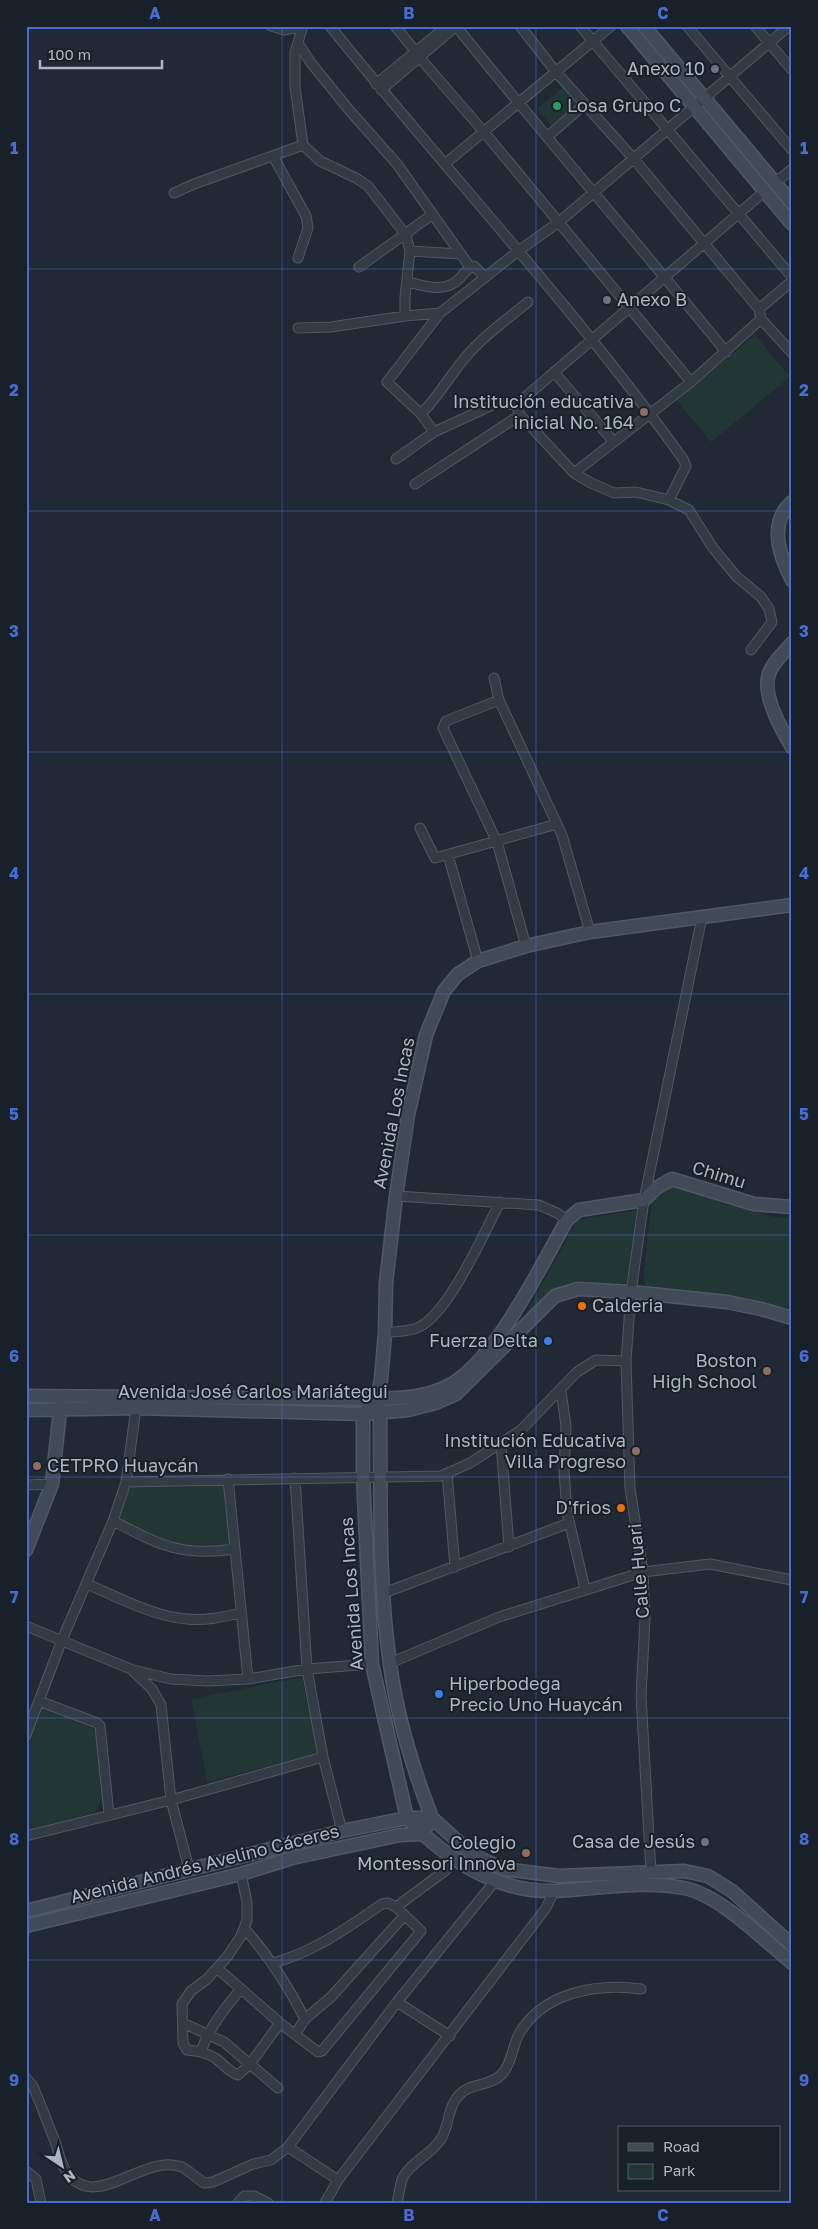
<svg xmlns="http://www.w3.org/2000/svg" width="818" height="2229" viewBox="0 0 818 2229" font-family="'Golos Text',sans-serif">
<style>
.green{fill:#223636}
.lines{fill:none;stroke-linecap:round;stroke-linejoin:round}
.street-casing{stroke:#505963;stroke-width:11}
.secondary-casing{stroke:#505963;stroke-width:15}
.street{stroke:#333b45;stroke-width:9}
.secondary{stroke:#414a57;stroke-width:12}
.grid{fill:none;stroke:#486dd1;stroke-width:1;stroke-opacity:0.55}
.worship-dot{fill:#6b7280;stroke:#182029;stroke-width:2}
.leisure-dot{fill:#2e9e5b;stroke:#182029;stroke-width:2}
.education-dot{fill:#8d6e63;stroke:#182029;stroke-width:2}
.food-dot{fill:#e8710a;stroke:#182029;stroke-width:2}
.shop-dot{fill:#3f7fe0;stroke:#182029;stroke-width:2}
.labels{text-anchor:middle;stroke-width:4;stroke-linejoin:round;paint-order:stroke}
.poi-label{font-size:18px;fill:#acb6c2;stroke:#182029;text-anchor:end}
.street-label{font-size:18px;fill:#acb6c2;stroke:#182029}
.neatline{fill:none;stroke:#486dd1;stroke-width:2}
.grid-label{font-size:16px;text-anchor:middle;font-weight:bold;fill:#486dd1}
</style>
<rect width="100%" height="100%" fill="#202934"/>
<!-- green -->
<path class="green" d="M 564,87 L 577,104 L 551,126 L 537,108 Z
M 755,335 L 790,377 L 711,442 L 676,400 Z
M 675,1187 L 774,1217 L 792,1218 L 792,1309 L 650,1288 L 645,1285 L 643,1279 L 652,1200 C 656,1191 666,1188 675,1187 Z
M 637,1210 L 627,1283 L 574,1283 L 563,1288 L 522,1321 L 577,1220 Z
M 226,1482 L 231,1544 L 204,1549 L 168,1543 L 116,1519 L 128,1483 Z
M 302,1677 L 317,1754 L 207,1782 L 191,1699 Z
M 43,1708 L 92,1728 L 98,1734 L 101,1800 L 96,1811 L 90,1814 L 26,1832 L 26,1745 Z"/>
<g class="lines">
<!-- street casing -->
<g class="street-casing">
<path id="street" d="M 271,26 L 284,30 L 303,26
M 303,26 L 295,52 L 295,87 L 303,145 L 320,161 L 356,178 L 368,186 L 406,235 L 410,251 L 405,297 L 405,316
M 330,26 C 446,171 575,308 683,459 L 686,466 L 669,500
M 395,26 L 416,52
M 456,26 C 544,136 637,242 726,352
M 520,26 L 556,72 L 633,158 L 759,309 L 761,319 L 691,382 L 574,473
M 580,26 L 792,277
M 687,26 L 792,150
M 755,26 L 792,70
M 298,43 L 311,63 L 350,111 L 397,164 L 470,267
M 420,58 L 484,132 L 691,382
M 376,84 L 447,26
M 381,90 L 456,26
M 547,137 L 585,104
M 273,156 L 306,216 L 308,228 L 298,258
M 446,163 L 611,26
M 775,183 L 792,169
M 174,193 L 194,184 L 303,145
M 410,251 L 461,254
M 359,267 L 433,214
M 408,282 C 425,286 445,294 460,278 C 464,273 468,268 474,266 L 485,277
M 759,309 L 792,281
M 761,319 L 792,353
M 298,328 L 331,327 L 405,316 L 440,313 L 517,252 L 559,222 L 789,26
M 554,372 L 613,441
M 516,405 L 520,415 L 574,473 L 591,483 L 614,493 L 636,492 L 669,500 L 689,510 L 713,548 L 736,576 L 761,597 L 769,609 L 772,622 L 751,650
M 421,414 C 438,397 449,377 464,359 C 482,337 506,320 528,302
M 434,432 L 421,414 L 387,382 L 440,313
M 396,459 L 434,432 L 497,403 L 516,405 L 765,191
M 415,484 L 520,415
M 494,678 L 499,700 L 562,835 L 590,932
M 499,700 L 446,721 L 443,728 L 497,842 L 526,946
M 420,828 L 435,858 L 557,824
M 448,855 L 478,961
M 396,1196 L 539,1205 L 557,1213 L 567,1220
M 385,1333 C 395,1331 410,1332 419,1327 C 449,1313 484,1233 500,1202
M 561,1391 L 566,1426 L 564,1471 L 567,1512 L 585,1589
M 501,1443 L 509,1547
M 447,1473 L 455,1567
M 295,1478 L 307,1669 L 323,1757 L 342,1831
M 228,1479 L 248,1679
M 126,1482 L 441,1476 L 470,1463 L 521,1430 L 577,1372 L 596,1360 L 626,1361
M 26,1485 L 52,1484
M 113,1521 C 160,1545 181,1557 235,1549
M 87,1584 C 117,1597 155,1617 187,1619 C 205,1621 223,1617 241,1613
M 384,1593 L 569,1523
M 26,1626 L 133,1670 L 171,1679 L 207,1681 L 248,1679 L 307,1669 L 372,1664
M 390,1663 L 499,1617 L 643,1572 L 710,1564 L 792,1580
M 133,1671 L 152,1689 L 161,1705 L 171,1800 L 189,1869
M 39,1701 L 97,1723 L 100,1726 L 109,1814
M 26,1735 L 62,1640 L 113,1521 L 126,1482 L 136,1408
M 26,1836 L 171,1800 L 323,1757
M 651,1872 L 641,1696 L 645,1619 L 643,1572 L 630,1488 L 626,1361 L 631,1292 L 644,1200 L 702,917
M 241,1874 L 247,1902 L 247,1920 L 241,1936 L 227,1957 L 207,1979 L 191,1991 L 182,2004 L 183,2043 L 187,2050 C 197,2051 206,2052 215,2058 C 223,2063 228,2072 238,2075 L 250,2064 L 280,2023
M 396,1907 L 446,1870 L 454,1859
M 244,1928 C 269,1956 288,1986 305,2019
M 217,1968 L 280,2023 L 318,2052 L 322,2051 L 421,1931 L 396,1907 L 388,1903 L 382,1904 C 347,1928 314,1952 273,1963
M 397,2002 L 450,2036
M 183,2023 L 224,2042 L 278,2088
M 296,2033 L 305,2019 L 331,1997 L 404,1916
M 201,2051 C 210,2027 224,2009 240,1990
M 26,2078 L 33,2086 C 40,2103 47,2121 54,2139 C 58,2149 60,2162 66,2171 C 95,2215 143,2152 182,2167 C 189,2171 197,2178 204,2183 L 213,2182 L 253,2164 L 271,2160 L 288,2147 L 397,2002 L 495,1881
M 288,2147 L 338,2180
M 26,2171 L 36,2179 L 41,2203
M 238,2203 L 244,2196 L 254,2196 L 268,2203
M 325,2203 L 338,2180 L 546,1908 L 554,1891
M 397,2203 C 399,2195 400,2184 403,2177 C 412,2161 432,2154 441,2139 C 450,2124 447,2107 460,2094 C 471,2083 490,2086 501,2075 C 512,2064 512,2047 519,2034 C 543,1992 597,1983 641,1989"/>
</g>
<!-- secondary casing -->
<g class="secondary-casing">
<path id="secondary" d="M 627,26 L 792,224
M 644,26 L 792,203
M 792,502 C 768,523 779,555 792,580
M 792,643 C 785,652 774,661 770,671 C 760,692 781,729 792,747
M 26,1396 L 377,1399 C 401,1398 425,1398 448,1386 C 495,1362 540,1267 567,1220 L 579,1210 L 644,1200 L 656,1188 L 672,1179 L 754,1204 L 792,1207
M 368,1409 L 363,1414 L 363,1476 L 372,1664 L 407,1818
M 26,1410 L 136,1408 L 363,1414 L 408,1410 L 435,1403 L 456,1394 L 555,1296 L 578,1289 L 631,1292 L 727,1302 L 761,1309 L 792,1318
M 26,1550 L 52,1484 L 61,1402
M 407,1818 C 446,1859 497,1893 555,1891 C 597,1889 642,1880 684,1888 C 720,1895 763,1939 792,1963
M 432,1818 C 413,1769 397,1716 390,1664 C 378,1581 381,1495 380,1412 L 377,1399 L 381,1380 L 385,1333 L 386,1283 L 396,1196 L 408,1115 L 426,1035 L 444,991 L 458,974 L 478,961 L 526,946 L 590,932 L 792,905
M 26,1911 L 342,1831 L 407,1818 L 432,1818 L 473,1855 L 504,1869 L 559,1876 L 684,1871 L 708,1876 L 732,1891 L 792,1945
M 26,1926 L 241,1874 L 292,1858 L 400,1835 L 422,1834 L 432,1818"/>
</g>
<!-- street -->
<use href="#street" class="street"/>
<!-- secondary -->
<use href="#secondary" class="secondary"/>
</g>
<!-- grid -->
<path class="grid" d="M 282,26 L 282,2203M 536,26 L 536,2203M 26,269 L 792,269M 26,511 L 792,511M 26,752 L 792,752M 26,994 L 792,994M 26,1235 L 792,1235M 26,1477 L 792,1477M 26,1718 L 792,1718M 26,1960 L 792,1960"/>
<!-- markers -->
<g class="worship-dot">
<circle cx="715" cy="69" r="5"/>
<circle cx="607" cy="300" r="5"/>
<circle cx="705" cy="1842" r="5"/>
</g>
<circle class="leisure-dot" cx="557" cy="106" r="5"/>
<g class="education-dot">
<circle cx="644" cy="412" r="5"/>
<circle cx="767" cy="1371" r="5"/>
<circle cx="636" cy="1451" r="5"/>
<circle cx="37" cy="1466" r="5"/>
<circle cx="526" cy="1853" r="5"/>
</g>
<g class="food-dot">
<circle cx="582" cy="1306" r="5"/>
<circle cx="621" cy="1508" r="5"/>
</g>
<g class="shop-dot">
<circle cx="548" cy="1341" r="5"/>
<circle cx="439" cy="1694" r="5"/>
</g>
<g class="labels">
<!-- poi labels -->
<g class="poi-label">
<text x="705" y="75">Anexo 10</text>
<text x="567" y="112" text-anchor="start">Losa Grupo C</text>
<text x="617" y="306" text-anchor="start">Anexo B</text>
<text x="634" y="408">Institución educativa<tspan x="634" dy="21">inicial No. 164</tspan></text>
<text x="592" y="1312" text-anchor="start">Calderia</text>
<text x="538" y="1347">Fuerza Delta</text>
<text x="757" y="1367">Boston<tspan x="757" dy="21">High School</tspan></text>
<text x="626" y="1447">Institución Educativa<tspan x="626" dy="21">Villa Progreso</tspan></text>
<text x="47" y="1472" text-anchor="start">CETPRO Huaycán</text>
<text x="611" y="1514">D'frios</text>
<text x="449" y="1690" text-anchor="start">Hiperbodega<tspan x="449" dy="21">Precio Uno Huaycán</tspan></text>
<text x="695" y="1848">Casa de Jesús</text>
<text x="516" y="1849">Colegio<tspan x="516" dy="21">Montessori Innova</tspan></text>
</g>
<!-- street labels -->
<g class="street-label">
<text transform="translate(394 1113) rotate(-79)" y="6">Avenida Los Incas</text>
<text transform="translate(719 1175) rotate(17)" y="6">Chimu</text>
<text x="253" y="1398">Avenida José Carlos Mariátegui</text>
<text transform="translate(639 1571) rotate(-95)" y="6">Calle Huari</text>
<text transform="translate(352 1594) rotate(-94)" y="6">Avenida Los Incas</text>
<text transform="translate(205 1864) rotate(-14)" y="6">Avenida Andrés Avelino Cáceres</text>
</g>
</g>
<!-- border -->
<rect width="818" height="2229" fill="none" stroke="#182029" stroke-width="55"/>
<!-- legend -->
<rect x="618" y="2126" width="162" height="65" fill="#182029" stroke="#535c66"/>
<rect x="628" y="2143" width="25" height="8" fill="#414a57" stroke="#535c66"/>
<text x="663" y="2152" font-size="15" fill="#acb6c2">Road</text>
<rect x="628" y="2164" width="25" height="15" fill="#223636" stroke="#535c66"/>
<text x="663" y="2176" font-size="15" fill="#acb6c2">Park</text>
<!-- north arrow -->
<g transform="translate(62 2166) rotate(145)" stroke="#182029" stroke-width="4" paint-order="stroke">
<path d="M0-4L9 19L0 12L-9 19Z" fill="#acb6c2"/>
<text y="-8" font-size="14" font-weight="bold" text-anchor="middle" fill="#acb6c2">N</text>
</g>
<!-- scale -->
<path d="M40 60v8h122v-8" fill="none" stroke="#acb6c2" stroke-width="2.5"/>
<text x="48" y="60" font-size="15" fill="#acb6c2" stroke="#182029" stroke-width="4" paint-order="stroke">100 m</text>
<rect x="28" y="28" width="762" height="2174" class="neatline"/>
<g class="grid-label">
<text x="155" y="19">A</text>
<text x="409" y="19">B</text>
<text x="663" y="19">C</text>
<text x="14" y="154">1</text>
<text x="804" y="154">1</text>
<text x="14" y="396">2</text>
<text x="804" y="396">2</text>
<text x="14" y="637">3</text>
<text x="804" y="637">3</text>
<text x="14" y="879">4</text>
<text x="804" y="879">4</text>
<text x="14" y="1120">5</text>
<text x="804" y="1120">5</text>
<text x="14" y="1362">6</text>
<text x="804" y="1362">6</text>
<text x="14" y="1603">7</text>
<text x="804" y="1603">7</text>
<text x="14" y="1845">8</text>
<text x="804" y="1845">8</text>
<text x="14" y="2086">9</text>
<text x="804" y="2086">9</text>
<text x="155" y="2221">A</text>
<text x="409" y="2221">B</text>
<text x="663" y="2221">C</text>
</g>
</svg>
